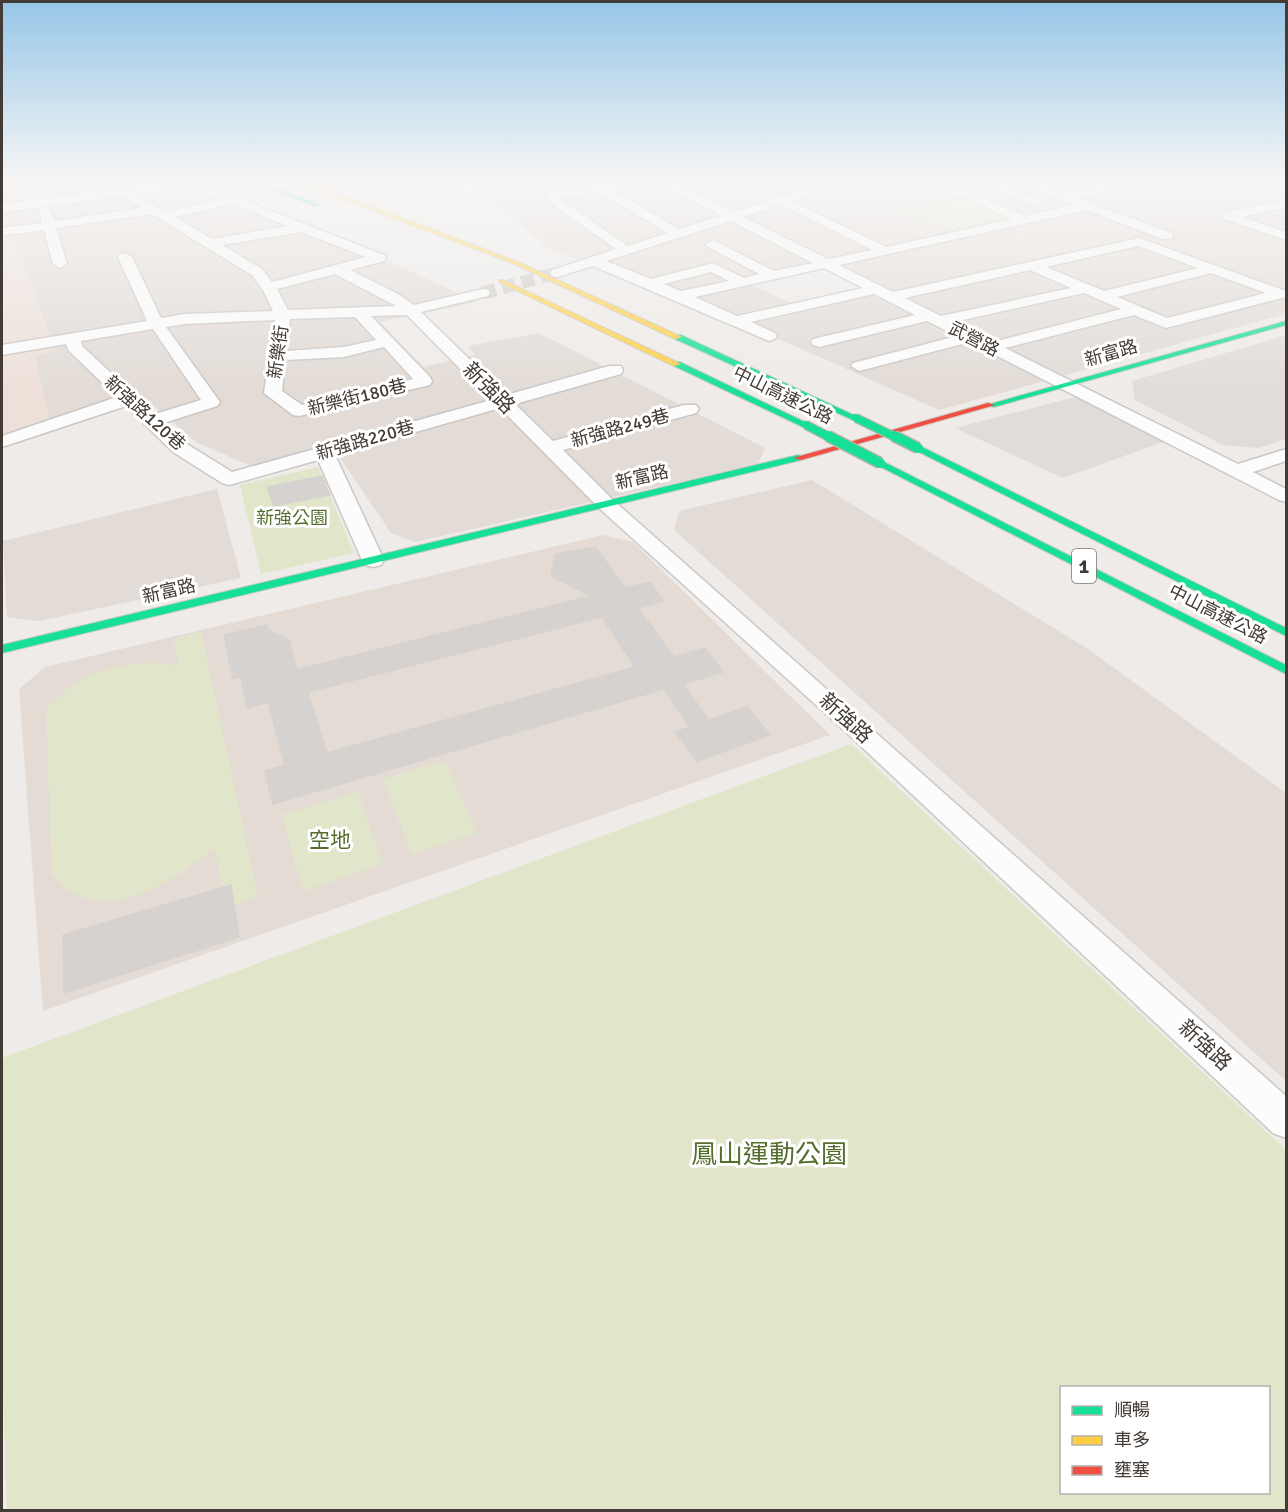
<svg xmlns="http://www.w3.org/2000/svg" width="1288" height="1512" viewBox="0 0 1288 1512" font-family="Signika,'Noto Sans TC',sans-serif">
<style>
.residential{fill:#e2dbd6}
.commercial{fill:#ede0d9}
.industrial{fill:#e1dcd9}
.education{fill:#e4dcd4}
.green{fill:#e1e6ca;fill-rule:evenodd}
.building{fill:#d6d2cf;stroke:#d6d2ce;stroke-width:1.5;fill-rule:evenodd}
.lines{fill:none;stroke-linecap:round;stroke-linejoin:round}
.street-tunnel{stroke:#ccc8c4;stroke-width:13;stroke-dasharray:13 7;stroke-linecap:butt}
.street-casing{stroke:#cbc7c4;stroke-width:3}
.fast-casing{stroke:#cec8c1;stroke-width:2}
.slow-casing{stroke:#cec8c1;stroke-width:2}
.jam-casing{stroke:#cec8c1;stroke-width:2}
.street{fill:#fcfcfc;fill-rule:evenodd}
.fast{fill:#16e098;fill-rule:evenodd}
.slow{fill:#ffcf43;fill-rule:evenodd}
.jam{fill:#f24e42;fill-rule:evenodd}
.fast-bridge-far1-casing{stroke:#c4b2a5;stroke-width:10;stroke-linecap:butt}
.fast-bridge-casing{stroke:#c4b2a5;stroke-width:13;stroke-linecap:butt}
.fast-bridge-far1{stroke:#16e098;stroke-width:8}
.fast-bridge{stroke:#16e098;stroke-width:10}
.labels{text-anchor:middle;stroke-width:6;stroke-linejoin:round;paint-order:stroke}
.far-street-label{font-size:18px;fill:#433b35;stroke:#fff}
.far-park-label{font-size:18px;fill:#566f2e;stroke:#fff}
.shield{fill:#fff;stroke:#7b7672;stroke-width:1.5}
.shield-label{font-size:20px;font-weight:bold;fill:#433b35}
.street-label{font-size:21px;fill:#433b35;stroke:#fff}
.park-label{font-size:21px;fill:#566f2e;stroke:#fff}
.near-park-label{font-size:26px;fill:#566f2e;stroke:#fff}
</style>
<rect width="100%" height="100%" fill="#eeebe8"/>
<!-- residential -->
<path class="residential" d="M 2,181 L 176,181 L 408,270 L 478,302 L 380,322 L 423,367 L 475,355 L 468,346 L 539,333 L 765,448 L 758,464 L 415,542 L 391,533 L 331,444 L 251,466 L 196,442 L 135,390 L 50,420 L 34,354 L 55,351 L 2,207 Z
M 364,181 L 1286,181 L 1286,314 L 939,410 L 772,336 L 750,323 L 878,295 L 823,268 L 752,285 L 791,303 L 728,316 L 546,247 L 487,194 L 442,199 L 415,185 L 396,192 Z
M 812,480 L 1088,649 L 1286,793 L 1286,1081 L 674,530 L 679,511 Z
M 217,489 L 241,578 L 39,621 L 7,617 L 3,541 Z"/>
<!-- commercial -->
<path class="commercial" d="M 2,207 L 55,351 L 34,355 L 50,420 L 2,435 Z"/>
<!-- industrial -->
<path class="industrial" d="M 1286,335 L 1286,439 L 1259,448 L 1223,445 L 1135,400 L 1132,381 Z
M 1076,397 L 1166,441 L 1063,478 L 955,428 Z"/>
<!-- education -->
<path class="education" d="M 603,535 L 633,542 L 830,735 L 43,1011 L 19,689 L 45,667 Z"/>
<!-- green -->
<path class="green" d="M 965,199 L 1009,218 L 956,231 L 906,211 Z
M 318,467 L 354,553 L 261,574 L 240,485 Z
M 201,632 L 258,897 L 226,907 L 215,848 C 179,876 124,916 77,895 C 68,891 59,881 52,874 L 46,709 C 55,701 64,691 74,684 C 104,666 146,658 179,666 L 174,639 Z
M 851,744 L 1286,1150 L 1286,1510 L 7,1510 L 2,1366 L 2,1058 ZM 1062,1388 L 1268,1388 L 1268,1492 L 1062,1492 Z
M 445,761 L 477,833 L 412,854 L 383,779 Z
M 357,792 L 383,864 L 303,891 L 282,815 Z"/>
<!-- building -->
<path class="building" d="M 322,476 L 330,495 L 274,506 L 267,487 Z
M 587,548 L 596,548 L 625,588 L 650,582 L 664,601 L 638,608 L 674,657 L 705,648 L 723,672 L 683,684 L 709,720 L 747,707 L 770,735 L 697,761 L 675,732 L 690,727 L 664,689 L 273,804 L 265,771 L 285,765 L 268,702 L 247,708 L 241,677 L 233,679 L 224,635 L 267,625 L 268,630 L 289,640 L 297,670 L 591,596 L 551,576 L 555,555 ZM 602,617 L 635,667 L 327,753 L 308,692 Z
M 231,885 L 239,937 L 64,993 L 63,935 Z"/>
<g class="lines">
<!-- street-tunnel -->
<path class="street-tunnel" d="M 483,293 L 557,273"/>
<!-- street casing -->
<g class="street-casing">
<path id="street" d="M 176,181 L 210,181 L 205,184 L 136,194 L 166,212 L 233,196 L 384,255 L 386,258 L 384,261 L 350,270 L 398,294 L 414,305 L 483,289 L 488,290 L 490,293 L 488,296 L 421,312 L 506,395 L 609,366 L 621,366 L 623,370 L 621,374 L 515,404 L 553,441 L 684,405 L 696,405 L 699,409 L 696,413 L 563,450 L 613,500 L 1286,1096 L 1286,1138 L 1273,1133 L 849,735 L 599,508 L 500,408 L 335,455 L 384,560 L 381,565 L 373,567 L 365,565 L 362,560 L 318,460 L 229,485 L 222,483 L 173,452 L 126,406 L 2,447 L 2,436 L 117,397 L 68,350 L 66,344 L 2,355 L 2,345 L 147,321 L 118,257 L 120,254 L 125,253 L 132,257 L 161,318 L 185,314 L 273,311 L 263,290 L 252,275 L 152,214 L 56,228 L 67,264 L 60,268 L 53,264 L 44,230 L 2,236 L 2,228 L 42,223 L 39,210 L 45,206 L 51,210 L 54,221 L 143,208 L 122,196 L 2,212 L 2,204 ZM 232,204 L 288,226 L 212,239 L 175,217 ZM 301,232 L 366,257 L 272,282 L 262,269 L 222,245 ZM 335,274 L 396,306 L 288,310 L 277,289 ZM 407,315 L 491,400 L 232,472 L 187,444 L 164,423 L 217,406 L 220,402 L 166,327 L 185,324 L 275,320 L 264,393 L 293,415 L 299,416 L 430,385 L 432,381 L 430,377 L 371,316 ZM 355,317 L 376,340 L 344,347 L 286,351 L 290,319 ZM 153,329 L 201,400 L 155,414 L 82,346 L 81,341 ZM 384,347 L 413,379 L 302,405 L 282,391 L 285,360 L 344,357 Z
M 369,181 L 386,181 L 397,185 L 406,181 L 422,181 L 397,192 Z
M 453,181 L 466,181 L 480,193 L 478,195 L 470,195 Z
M 621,181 L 649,181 L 612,190 L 679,229 L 721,216 L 657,181 L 672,181 L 733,212 L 828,181 L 846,181 L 792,201 L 886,247 L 1012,219 L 925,181 L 941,181 L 1026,216 L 1075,205 L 1016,181 L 1033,181 L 1065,193 L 1126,181 L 1151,181 L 1077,198 L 1172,233 L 1173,236 L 1172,239 L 1162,239 L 1087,210 L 839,265 L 893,292 L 1139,238 L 1286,291 L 1286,297 L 1166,328 L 1134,315 L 1005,348 L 1238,464 L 1286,449 L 1286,461 L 1253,472 L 1286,489 L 1286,502 L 1279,500 L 970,342 L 859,371 L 851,366 L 853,363 L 957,336 L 927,321 L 819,347 L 813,345 L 811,342 L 813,339 L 915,315 L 874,294 L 751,322 L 775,333 L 777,336 L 775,339 L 769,341 L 593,266 L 557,277 L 552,276 L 550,273 L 552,270 L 616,249 L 546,200 L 546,194 ZM 600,192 L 667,233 L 628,246 L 560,199 ZM 781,204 L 872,250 L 828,259 L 743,217 ZM 731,221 L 813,263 L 774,271 L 713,240 L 706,244 L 708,247 L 759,274 L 744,278 L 713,263 L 651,279 L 606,261 ZM 1138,246 L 1198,268 L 1104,291 L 1046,267 ZM 824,268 L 863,288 L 737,316 L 695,297 ZM 1030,270 L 1071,288 L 941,316 L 905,298 ZM 711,272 L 729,281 L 681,291 L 664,284 ZM 1211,273 L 1266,293 L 1167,318 L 1117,297 ZM 1084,293 L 1121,309 L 993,342 L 954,322 Z
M 980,181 L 996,181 L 1043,202 L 1037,206 L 1033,205 Z
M 1286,200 L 1286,207 L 1242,217 L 1286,232 L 1286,240 L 1224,219 L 1222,216 L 1228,212 Z"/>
</g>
<!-- fast casing -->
<g class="fast-casing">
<path id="fast" d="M 248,181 L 258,181 L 320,205 L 315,206 Z
M 1286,321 L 1286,325 L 994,407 L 987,405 Z
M 675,335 L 681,335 L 860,418 L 853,420 L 675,339 Z
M 674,362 L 680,362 L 811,425 L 803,427 L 674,366 Z
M 918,445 L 1286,628 L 1286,636 L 915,450 L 913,448 Z
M 798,455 L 801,456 L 801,460 L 2,653 L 2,645 Z
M 880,460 L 1286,665 L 1286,674 L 877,465 L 877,461 Z"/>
</g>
<!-- slow casing -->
<g class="slow-casing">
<path id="slow" d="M 295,181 L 304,181 L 516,261 L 682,337 L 675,339 L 512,263 Z
M 499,280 L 503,280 L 681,364 L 674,366 L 499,282 Z"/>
</g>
<!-- jam casing -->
<g class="jam-casing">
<path id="jam" d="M 988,403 L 995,405 L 801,460 L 793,458 Z"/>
</g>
<!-- street -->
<use href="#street" class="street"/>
<!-- fast -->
<use href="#fast" class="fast"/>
<!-- slow -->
<use href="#slow" class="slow"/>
<!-- jam -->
<use href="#jam" class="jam"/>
<!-- fast-bridge-far1 casing -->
<g class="fast-bridge-far1-casing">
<path id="fast-bridge-far1" d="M 856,418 L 897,438
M 806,425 L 831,438"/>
</g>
<!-- fast-bridge casing -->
<g class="fast-bridge-casing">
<path id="fast-bridge" d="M 828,436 L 880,463
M 894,436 L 918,448"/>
</g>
<!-- fast-bridge-far1 -->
<use href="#fast-bridge-far1" class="fast-bridge-far1"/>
<!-- fast-bridge -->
<use href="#fast-bridge" class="fast-bridge"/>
</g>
<!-- sky -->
<linearGradient id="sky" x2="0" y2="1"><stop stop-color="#96c6e8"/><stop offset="0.46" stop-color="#f7f6f5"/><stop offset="1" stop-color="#f7f6f5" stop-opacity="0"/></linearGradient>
<rect width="1288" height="393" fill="url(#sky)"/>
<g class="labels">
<!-- far-street labels -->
<g class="far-street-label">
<text transform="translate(974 339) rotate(27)" y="6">武營路</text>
<text transform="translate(278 352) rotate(-82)" y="6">新樂街</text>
<text transform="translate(1111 353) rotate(-16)" y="6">新富路</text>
<text transform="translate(783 395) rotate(26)" y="6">中山高速公路</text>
<text transform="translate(357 397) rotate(-14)" y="6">新樂街180巷</text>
<text transform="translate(145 413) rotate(42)" y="6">新強路120巷</text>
<text transform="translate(620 428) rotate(-15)" y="6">新強路249巷</text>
<text transform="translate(365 440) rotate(-16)" y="6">新強路220巷</text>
<text transform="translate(642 477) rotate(-13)" y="6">新富路</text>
<text transform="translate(169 591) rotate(-13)" y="6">新富路</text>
<text transform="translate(1218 614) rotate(27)" y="6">中山高速公路</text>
</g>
<!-- far-park labels -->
<g class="far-park-label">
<text x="292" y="524">新強公園</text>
</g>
<!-- shield labels -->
<rect class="shield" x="1072" y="549" width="24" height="34" rx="4.5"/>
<g class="shield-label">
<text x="1084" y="573">1</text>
</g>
<!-- street labels -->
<g class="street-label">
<text transform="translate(489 388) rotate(45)" y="7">新強路</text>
<text transform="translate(846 718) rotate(42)" y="7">新強路</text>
<text transform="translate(1205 1045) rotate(43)" y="7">新強路</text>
</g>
<!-- park labels -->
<g class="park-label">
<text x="330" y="847">空地</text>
</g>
<!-- near-park labels -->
<g class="near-park-label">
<text x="769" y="1163">鳳山運動公園</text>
</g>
</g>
<!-- border -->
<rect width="1288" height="1512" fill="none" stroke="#433b35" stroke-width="6"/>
<!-- legend -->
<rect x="1060" y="1386" width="210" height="108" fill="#ffffff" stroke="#b4b1ae" stroke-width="1.5"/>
<rect x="1072" y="1406" width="30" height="9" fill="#16e098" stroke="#b4b1ae" stroke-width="1.5"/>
<text x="1114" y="1416" font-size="18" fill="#433b35">順暢</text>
<rect x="1072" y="1436" width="30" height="9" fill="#ffcf43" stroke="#b4b1ae" stroke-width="1.5"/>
<text x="1114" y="1446" font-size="18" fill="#433b35">車多</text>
<rect x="1072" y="1466" width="30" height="9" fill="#f24e42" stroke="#b4b1ae" stroke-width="1.5"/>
<text x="1114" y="1476" font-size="18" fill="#433b35">壅塞</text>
</svg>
